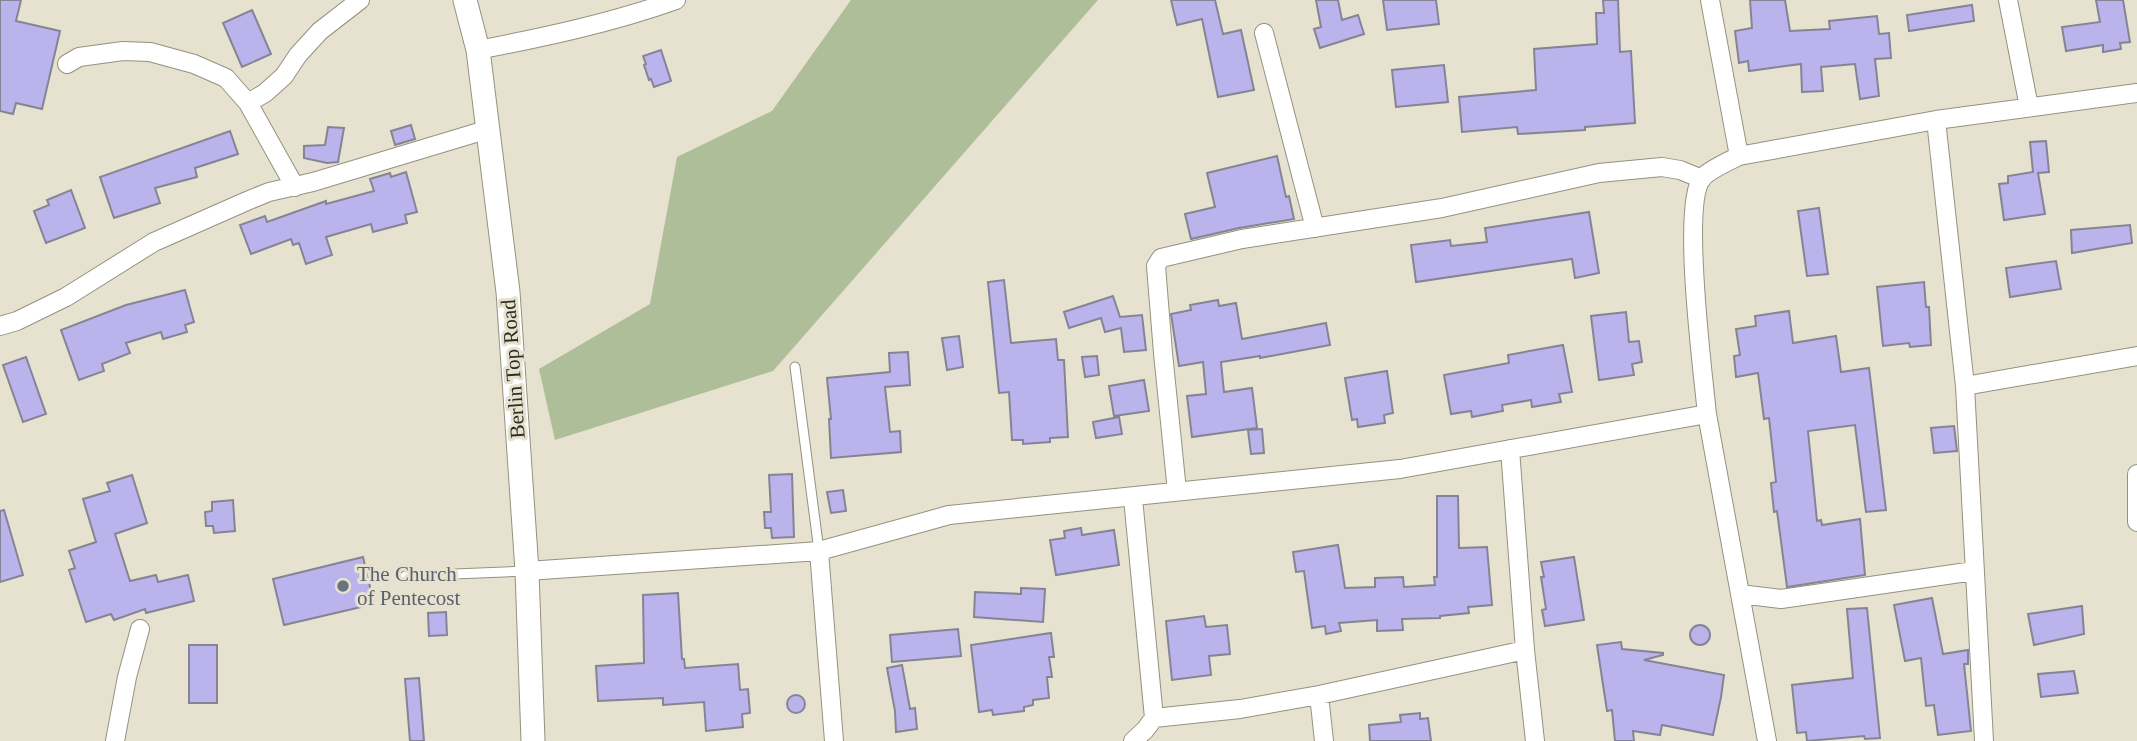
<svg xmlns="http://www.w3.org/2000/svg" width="2137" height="741" viewBox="0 0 2137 741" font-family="Georgia,serif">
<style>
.green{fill:#aebe99}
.building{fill:#bab3ec;stroke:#858495;stroke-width:2}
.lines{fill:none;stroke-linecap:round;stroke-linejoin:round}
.service-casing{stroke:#959180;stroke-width:11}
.minor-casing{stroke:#959180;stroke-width:20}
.tertiary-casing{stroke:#959180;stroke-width:25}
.service{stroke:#fff;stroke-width:9}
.minor{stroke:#fff;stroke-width:18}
.tertiary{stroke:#fff;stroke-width:23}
.worship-dot{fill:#6b7280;stroke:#e6e2cf;stroke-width:2.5}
.labels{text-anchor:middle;stroke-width:6;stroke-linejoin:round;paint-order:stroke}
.street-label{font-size:21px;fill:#2d2c25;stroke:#e6e2cf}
.worship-label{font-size:21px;fill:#5b616d;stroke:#e6e2cf;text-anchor:start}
</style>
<rect width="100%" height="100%" fill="#e6e2cf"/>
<!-- green -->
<path class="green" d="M 851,0 L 1098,0 L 773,371 L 555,440 L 539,369 L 650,304 L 677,157 L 772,111 Z"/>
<!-- building -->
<path class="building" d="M 0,0 L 21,0 L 16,21 L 60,31 L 42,109 L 16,103 L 13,114 L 0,111 Z
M 1171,0 L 1215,0 L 1223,34 L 1241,30 L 1254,90 L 1218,97 L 1202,19 L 1177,25 Z
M 1316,0 L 1338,0 L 1342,20 L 1358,15 L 1364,34 L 1320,48 L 1314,29 L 1321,27 Z
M 1383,0 L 1436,0 L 1439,24 L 1387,30 Z
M 1603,0 L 1618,0 L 1620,52 L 1631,51 L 1635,123 L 1585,127 L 1585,130 L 1518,134 L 1517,127 L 1462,132 L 1459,97 L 1536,90 L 1534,49 L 1597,44 L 1596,13 L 1604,13 Z
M 1750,0 L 1785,0 L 1790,31 L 1830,29 L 1829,21 L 1877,16 L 1879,34 L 1889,33 L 1891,58 L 1875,59 L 1879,96 L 1860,99 L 1855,64 L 1821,67 L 1823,91 L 1802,92 L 1801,64 L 1749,71 L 1748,61 L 1739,63 L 1735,31 L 1752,28 Z
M 2096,0 L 2123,0 L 2130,42 L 2120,43 L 2121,49 L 2103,52 L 2103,45 L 2066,51 L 2062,27 L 2100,22 Z
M 1972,5 L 1974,21 L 1909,31 L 1907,15 Z
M 252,10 L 271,54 L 242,67 L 223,23 Z
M 661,50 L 671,81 L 654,87 L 651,79 L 649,80 L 644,65 L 646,64 L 643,56 Z
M 1444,65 L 1448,102 L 1396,107 L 1392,70 Z
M 411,125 L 415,139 L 395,145 L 391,131 Z
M 328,127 L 344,128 L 338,162 L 327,163 L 304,158 L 304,146 L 325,145 Z
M 230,131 L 238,154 L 195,168 L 197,177 L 155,188 L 160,203 L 114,218 L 100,177 Z
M 2046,141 L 2049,172 L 2038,173 L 2045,214 L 2004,220 L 1999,184 L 2008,183 L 2008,176 L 2033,172 L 2030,142 Z
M 1277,156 L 1286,197 L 1289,196 L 1294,219 L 1239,228 L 1191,239 L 1185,214 L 1215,207 L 1207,173 Z
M 406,172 L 417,212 L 405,215 L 407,223 L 373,232 L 371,224 L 326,237 L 332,255 L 306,264 L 299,243 L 293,245 L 291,239 L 251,254 L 240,225 L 265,216 L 267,222 L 326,201 L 326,204 L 374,191 L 370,179 L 390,173 L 391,177 Z
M 71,190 L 85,228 L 46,243 L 34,211 L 49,205 L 47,200 Z
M 1819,208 L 1828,274 L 1807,276 L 1798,211 Z
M 1589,212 L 1599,273 L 1575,278 L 1572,259 L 1416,282 L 1411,245 L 1450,240 L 1451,246 L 1487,242 L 1485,228 Z
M 2130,225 L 2132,243 L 2072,253 L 2071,230 Z
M 2056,261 L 2061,289 L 2010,297 L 2006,268 Z
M 1004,280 L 1011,343 L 1056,339 L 1058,360 L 1064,360 L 1068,437 L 1050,438 L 1050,442 L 1023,444 L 1023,440 L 1012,440 L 1009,392 L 999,393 L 988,282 Z
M 1924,282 L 1926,307 L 1929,307 L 1931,345 L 1910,347 L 1909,343 L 1883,346 L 1877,287 Z
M 185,290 L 194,322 L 185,325 L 187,332 L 163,339 L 161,332 L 126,343 L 130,353 L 102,364 L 104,371 L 79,380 L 61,330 L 126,305 Z
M 1113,296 L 1120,317 L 1142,315 L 1146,350 L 1124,352 L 1121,328 L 1105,332 L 1101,318 L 1069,328 L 1064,312 Z
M 1218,300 L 1219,306 L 1236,303 L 1242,339 L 1326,323 L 1330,345 L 1260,358 L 1260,356 L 1221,362 L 1224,392 L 1252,388 L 1257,428 L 1192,437 L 1187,396 L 1206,394 L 1203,362 L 1179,366 L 1171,314 L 1191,310 L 1190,305 Z
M 1789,311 L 1793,343 L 1836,336 L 1841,372 L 1869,368 L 1886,510 L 1866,512 L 1855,425 L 1808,431 L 1817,521 L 1821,520 L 1822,525 L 1860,519 L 1865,575 L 1787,587 L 1777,511 L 1774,512 L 1771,483 L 1776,482 L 1769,418 L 1764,419 L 1758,373 L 1736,377 L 1734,356 L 1740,355 L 1736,329 L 1756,326 L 1755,316 Z
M 1626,312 L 1629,342 L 1639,341 L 1642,362 L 1632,364 L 1634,375 L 1599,380 L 1591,316 Z
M 959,336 L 963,367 L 947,370 L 942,338 Z
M 1563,345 L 1572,392 L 1559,394 L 1561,402 L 1532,407 L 1531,400 L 1502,405 L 1503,411 L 1472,417 L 1471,411 L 1451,414 L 1444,375 L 1509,363 L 1508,355 Z
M 908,352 L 910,385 L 885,387 L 890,432 L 900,431 L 901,452 L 831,458 L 829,419 L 831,419 L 827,378 L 890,372 L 889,353 Z
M 1097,356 L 1099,375 L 1085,377 L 1082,357 Z
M 26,357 L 46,414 L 23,422 L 3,365 Z
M 1387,371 L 1393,413 L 1384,415 L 1385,423 L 1358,427 L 1357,419 L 1352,420 L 1345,378 Z
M 1144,380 L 1149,411 L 1114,416 L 1109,386 Z
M 1119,417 L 1122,434 L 1096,438 L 1093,422 Z
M 1954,426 L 1957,451 L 1934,453 L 1931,428 Z
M 1262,429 L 1264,453 L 1251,454 L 1248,430 Z
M 792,474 L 794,537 L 772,538 L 771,528 L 765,528 L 764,512 L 771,512 L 769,475 Z
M 132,475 L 147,523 L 115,534 L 130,581 L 156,575 L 158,582 L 188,575 L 194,601 L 146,613 L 145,609 L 114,620 L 111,614 L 86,622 L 69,570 L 75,568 L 69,551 L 96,542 L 83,499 L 110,491 L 107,483 Z
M 843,490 L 846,511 L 831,513 L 827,492 Z
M 1437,496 L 1458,496 L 1459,548 L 1487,547 L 1492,605 L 1468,607 L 1469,613 L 1440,616 L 1440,618 L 1402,619 L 1403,630 L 1377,631 L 1377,620 L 1339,623 L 1341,631 L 1326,634 L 1325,626 L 1312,628 L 1304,571 L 1296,572 L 1293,552 L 1338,545 L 1345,588 L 1375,587 L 1375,578 L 1403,577 L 1404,587 L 1435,585 L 1434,577 L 1437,577 Z
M 233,500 L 235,531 L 214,533 L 213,526 L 206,526 L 205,512 L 212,511 L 212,502 Z
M 4,510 L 23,575 L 0,582 L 0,511 Z
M 1081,528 L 1082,535 L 1114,530 L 1119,565 L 1056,575 L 1050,540 L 1065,538 L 1064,531 Z
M 363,557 L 374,604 L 284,625 L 273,579 Z
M 1574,557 L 1584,620 L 1545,626 L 1542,610 L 1546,609 L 1541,577 L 1544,577 L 1541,562 Z
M 1021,588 L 1045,589 L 1043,622 L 974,617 L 975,592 L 1021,594 Z
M 678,593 L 682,659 L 684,659 L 685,668 L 738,664 L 740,690 L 748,689 L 750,713 L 742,714 L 743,727 L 706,731 L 704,702 L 663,705 L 663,698 L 598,701 L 596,666 L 644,663 L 643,595 Z
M 1932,598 L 1943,654 L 1968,650 L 1968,664 L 1964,664 L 1971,731 L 1938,735 L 1934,705 L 1926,706 L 1921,658 L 1905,661 L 1894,605 Z
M 2082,606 L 2084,634 L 2034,645 L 2028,614 Z
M 1867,608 L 1880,738 L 1865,739 L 1864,736 L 1807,741 L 1806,732 L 1797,733 L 1792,685 L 1853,678 L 1847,609 Z
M 446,612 L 447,635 L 429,636 L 428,613 Z
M 1204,616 L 1206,627 L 1227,625 L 1230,654 L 1209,656 L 1211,675 L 1172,680 L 1166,621 Z
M1690 635a10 10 0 1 1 20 0a10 10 0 1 1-20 0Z
M 958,629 L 961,656 L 892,662 L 890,635 Z
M 1051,633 L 1054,657 L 1049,657 L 1052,677 L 1047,677 L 1049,698 L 1033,700 L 1033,705 L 1024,707 L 1024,711 L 993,715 L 992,710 L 979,712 L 971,645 Z
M 1621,642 L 1622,649 L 1663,653 L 1663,655 L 1644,660 L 1724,675 L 1721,697 L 1713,735 L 1662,725 L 1660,735 L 1633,731 L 1634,741 L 1615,741 L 1612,710 L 1607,711 L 1597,645 Z
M 189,645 L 217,645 L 217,703 L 189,703 Z
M 902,665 L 910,709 L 915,708 L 917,729 L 896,732 L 895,711 L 887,668 Z
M 2074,671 L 2078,693 L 2041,697 L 2038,674 Z
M 419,678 L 424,741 L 410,741 L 405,679 Z
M787 704a9 9 0 1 1 18 0a9 9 0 1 1-18 0Z
M 1420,713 L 1420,719 L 1428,718 L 1431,741 L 1370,741 L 1369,725 L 1401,722 L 1400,715 Z"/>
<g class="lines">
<!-- service casing -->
<g class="service-casing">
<path id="service" d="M 795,367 L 819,551
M 405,576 L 526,571"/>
</g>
<!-- minor casing -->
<g class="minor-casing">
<path id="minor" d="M 1710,0 L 1739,156
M 2008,0 L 2029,107
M 1264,33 L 1315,228
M 478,50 C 545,37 611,23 676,0
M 67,64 L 79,57 L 123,51 L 150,52 L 194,64 L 226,78 L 248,103 L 295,187
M 248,103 L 265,93 L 284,76 L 298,55 L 320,31 L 360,0
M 1936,120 L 1965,386 L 1984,741
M 0,326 L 17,321 L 66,297 L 154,242 L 247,201 L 269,192 L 313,182 L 489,129
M 1965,386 L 2137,356
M 1707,414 L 1767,741
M 1510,449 L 1525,650 L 1535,741
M 2137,474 L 2137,522
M 1177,491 L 1163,353 L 1156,266 L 1161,258 L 1242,239 L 1442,208 L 1599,173 L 1662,167 L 1680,170 L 1702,179
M 1133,498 L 1154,718
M 527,571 L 819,551
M 1740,594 L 1781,599 L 1974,571
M 1319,695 L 1324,741
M 115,741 L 127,677 L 140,629
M 834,741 L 819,551 L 949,515 L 1400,469 L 1707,414 C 1703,373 1681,205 1702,178 C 1709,170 1729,161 1739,156 L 1936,120 L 2137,93
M 1133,741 L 1145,730 L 1154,718 L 1240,709 L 1319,695 L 1525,650"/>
</g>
<!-- tertiary casing -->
<g class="tertiary-casing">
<path id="tertiary" d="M 465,0 L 478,50 L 508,292 L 527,571 L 533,741"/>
</g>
<!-- service -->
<use href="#service" class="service"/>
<!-- minor -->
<use href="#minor" class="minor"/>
<!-- tertiary -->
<use href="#tertiary" class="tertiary"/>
</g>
<!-- markers -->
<circle class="worship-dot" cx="343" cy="586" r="7"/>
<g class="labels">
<!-- street labels -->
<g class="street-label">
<text transform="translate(513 369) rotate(-94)" y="7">Berlin Top Road</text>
</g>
<!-- worship labels -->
<g class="worship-label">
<text x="357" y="581">The Church<tspan x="357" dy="24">of Pentecost</tspan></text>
</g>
</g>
</svg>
